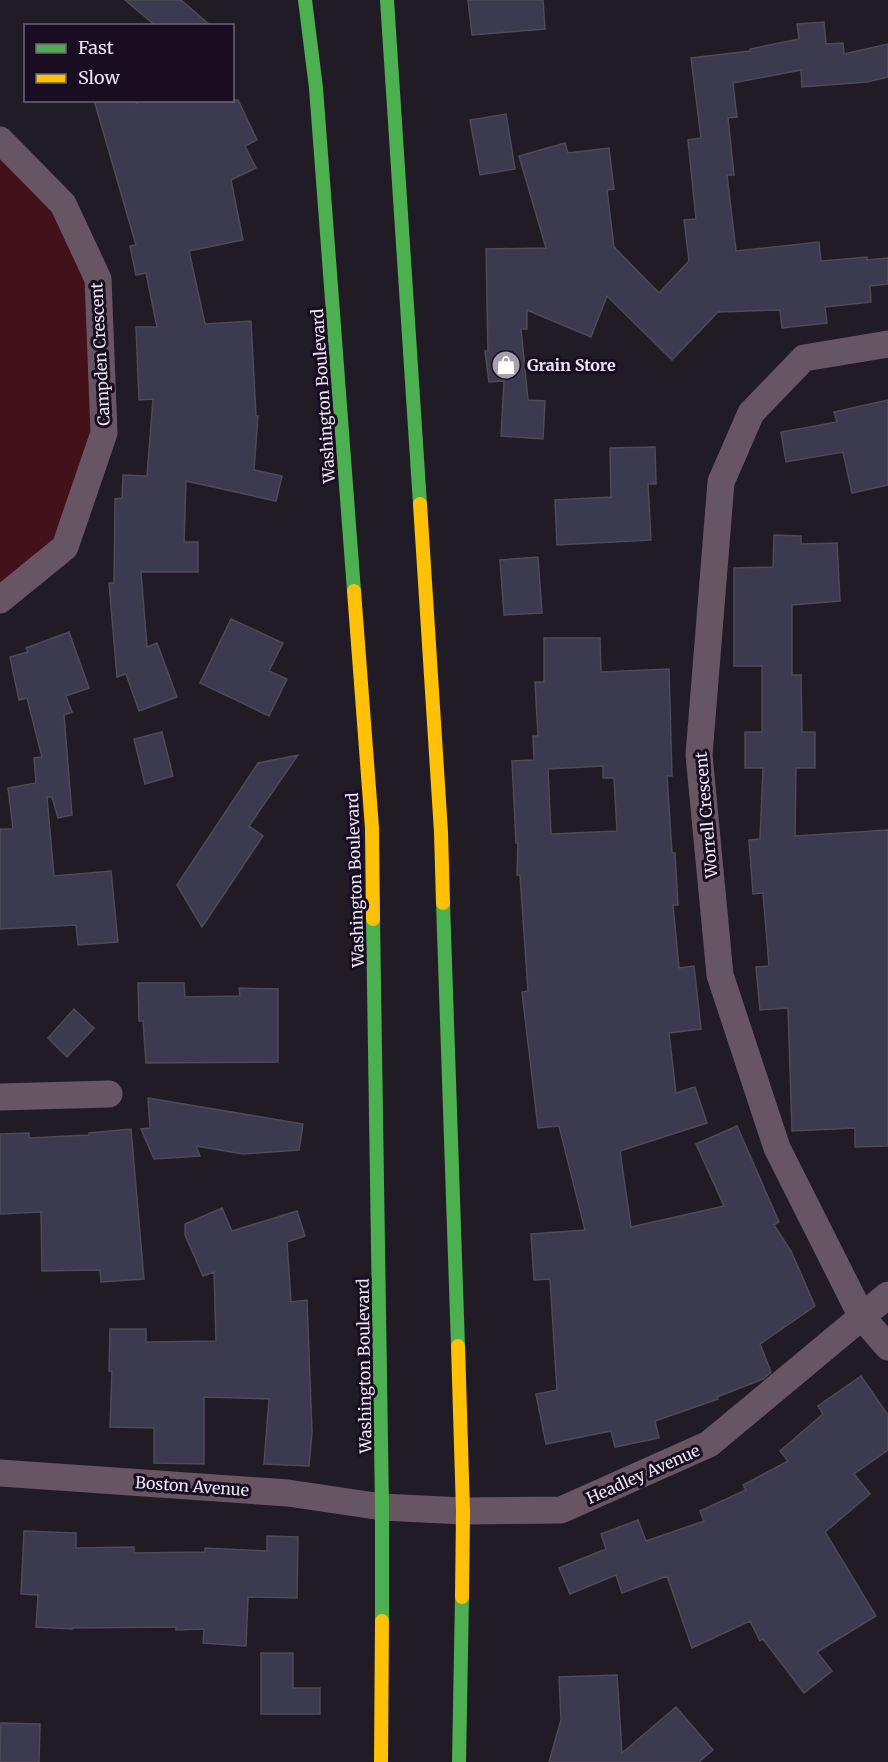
<svg xmlns="http://www.w3.org/2000/svg" width="888" height="1762" viewBox="0 0 888 1762" font-family="Merriweather,serif">
<style>
.green{fill:#42111b}
.building{fill:#3c3a4e;stroke:#4d4b55;stroke-width:1.5;fill-rule:evenodd}
.lines{fill:none;stroke-linecap:round;stroke-linejoin:round}
.street{stroke:#675662;stroke-width:27}
.fast{stroke:#4caf50;stroke-width:14}
.slow{stroke:#ffc107;stroke-width:14}
.labels{text-anchor:middle;stroke-width:6;stroke-linejoin:round;paint-order:stroke}
.street-label{font-size:16px;fill:#ede6f4;stroke:#180d21}
.poi-label{font-size:16px;font-weight:bold;fill:#ede6f4;stroke:#180d21;text-anchor:start}
</style>
<rect width="100%" height="100%" fill="#211b26"/>
<!-- green -->
<path class="green" d="M 0,140 L 63,204 L 98,279 L 104,433 L 65,547 L 0,600 Z"/>
<!-- building -->
<path class="building" d="M 125,0 L 181,0 L 211,26 L 156,26 Z
M 468,0 L 543,0 L 545,29 L 472,35 Z
M 824,22 L 826,44 L 843,43 L 844,54 L 888,44 L 888,77 L 867,82 L 802,87 L 801,70 L 733,83 L 737,117 L 728,118 L 734,175 L 727,175 L 736,251 L 819,242 L 821,261 L 867,257 L 867,260 L 888,258 L 888,284 L 870,286 L 871,302 L 825,307 L 827,323 L 782,328 L 780,310 L 718,312 L 672,360 L 607,296 L 591,337 L 527,310 L 527,329 L 521,329 L 528,400 L 545,401 L 543,439 L 501,436 L 504,381 L 489,382 L 485,351 L 488,351 L 486,249 L 546,248 L 519,156 L 565,143 L 568,153 L 609,148 L 614,189 L 607,190 L 614,247 L 659,293 L 689,261 L 684,220 L 696,219 L 688,140 L 701,138 L 691,58 L 750,51 L 750,49 L 799,39 L 797,24 Z
M 94,100 L 139,100 L 137,103 L 143,100 L 238,100 L 257,140 L 245,146 L 256,168 L 231,180 L 243,240 L 189,251 L 205,324 L 251,321 L 256,416 L 258,416 L 254,470 L 282,476 L 276,501 L 186,481 L 184,542 L 198,542 L 198,572 L 141,572 L 147,647 L 157,643 L 177,697 L 139,711 L 126,674 L 117,677 L 109,583 L 114,583 L 115,499 L 122,498 L 123,475 L 147,476 L 153,399 L 139,400 L 136,327 L 157,327 L 146,273 L 136,275 L 130,246 L 136,245 Z
M 506,114 L 515,169 L 480,175 L 470,120 Z
M 888,400 L 888,485 L 852,493 L 843,452 L 786,462 L 781,432 L 837,422 L 834,412 Z
M 655,447 L 656,484 L 648,484 L 651,540 L 557,545 L 555,500 L 611,497 L 610,448 Z
M 774,535 L 801,536 L 801,544 L 837,543 L 840,601 L 792,605 L 792,675 L 801,675 L 802,732 L 815,732 L 815,768 L 796,768 L 795,836 L 888,830 L 888,1146 L 855,1147 L 855,1128 L 792,1131 L 788,1008 L 760,1010 L 756,967 L 769,966 L 763,893 L 753,894 L 749,840 L 760,839 L 763,768 L 745,768 L 745,732 L 762,732 L 762,666 L 734,666 L 734,568 L 773,567 Z
M 538,557 L 542,613 L 504,615 L 500,560 Z
M 231,619 L 283,643 L 269,671 L 287,679 L 269,716 L 200,683 Z
M 69,632 L 89,688 L 66,696 L 72,712 L 64,715 L 72,815 L 58,818 L 52,797 L 47,797 L 54,876 L 111,871 L 118,942 L 78,945 L 76,925 L 0,929 L 0,829 L 13,829 L 8,788 L 36,783 L 34,758 L 42,757 L 27,698 L 19,700 L 10,657 L 28,652 L 26,648 Z
M 544,638 L 600,638 L 601,672 L 669,669 L 672,776 L 667,776 L 672,853 L 675,853 L 678,905 L 673,905 L 679,968 L 694,966 L 701,1029 L 669,1033 L 676,1093 L 695,1087 L 707,1123 L 620,1151 L 631,1227 L 724,1206 L 696,1144 L 737,1126 L 779,1222 L 774,1225 L 791,1251 L 815,1306 L 760,1344 L 771,1372 L 763,1379 L 717,1397 L 718,1399 L 655,1421 L 659,1438 L 615,1447 L 611,1431 L 546,1444 L 536,1394 L 557,1390 L 550,1279 L 534,1280 L 531,1234 L 585,1230 L 559,1126 L 538,1128 L 522,992 L 528,991 L 520,875 L 517,875 L 518,843 L 516,843 L 512,761 L 534,760 L 533,736 L 538,736 L 535,682 L 544,682 ZM 603,766 L 603,778 L 614,778 L 617,831 L 551,834 L 548,769 Z
M 162,732 L 173,776 L 145,784 L 134,739 Z
M 298,755 L 249,826 L 263,836 L 202,927 L 177,885 L 258,763 Z
M 138,983 L 184,983 L 185,997 L 240,996 L 239,988 L 278,989 L 278,1062 L 146,1063 L 143,1021 L 139,1021 Z
M 74,1009 L 94,1028 L 67,1057 L 48,1038 Z
M 148,1098 L 303,1124 L 299,1150 L 243,1154 L 196,1146 L 200,1156 L 154,1159 L 141,1129 L 150,1128 Z
M 131,1129 L 144,1279 L 101,1282 L 100,1270 L 42,1271 L 41,1212 L 0,1214 L 0,1134 L 29,1133 L 29,1138 L 89,1135 L 89,1133 Z
M 222,1208 L 232,1231 L 297,1211 L 305,1236 L 287,1242 L 291,1302 L 307,1300 L 312,1432 L 309,1466 L 264,1464 L 269,1399 L 204,1397 L 204,1464 L 154,1463 L 154,1428 L 110,1427 L 112,1371 L 109,1371 L 110,1329 L 146,1329 L 146,1342 L 216,1341 L 214,1272 L 203,1276 L 185,1235 L 185,1224 Z
M 861,1376 L 888,1415 L 888,1450 L 854,1474 L 870,1494 L 825,1532 L 876,1616 L 817,1652 L 832,1671 L 804,1693 L 763,1639 L 760,1641 L 750,1621 L 692,1648 L 667,1576 L 622,1593 L 616,1575 L 570,1594 L 559,1568 L 606,1549 L 601,1534 L 638,1520 L 646,1541 L 704,1521 L 700,1511 L 746,1490 L 743,1485 L 788,1461 L 780,1451 L 823,1414 L 818,1406 Z
M 24,1531 L 76,1533 L 76,1548 L 134,1547 L 134,1553 L 205,1552 L 205,1548 L 267,1551 L 267,1536 L 298,1537 L 297,1598 L 248,1597 L 246,1646 L 203,1643 L 204,1629 L 176,1630 L 176,1627 L 72,1628 L 72,1629 L 36,1627 L 38,1595 L 21,1594 Z
M 261,1653 L 293,1653 L 293,1688 L 320,1688 L 320,1714 L 261,1714 Z
M 617,1675 L 622,1753 L 676,1707 L 713,1750 L 699,1762 L 549,1762 L 561,1720 L 559,1677 Z
M 1,1723 L 40,1724 L 39,1762 L 0,1762 Z"/>
<g class="lines">
<!-- street -->
<path class="street" d="M 0,140 L 63,204 L 98,279 L 104,433 L 65,547 L 0,600
M 888,344 L 804,358 L 751,413 L 721,482 L 699,755 L 720,975 L 777,1148 L 862,1317 L 888,1347
M 0,1097 L 109,1094
M 0,1473 L 288,1493 L 382,1507 L 463,1511 L 561,1510 L 709,1444 L 888,1295"/>
<!-- fast -->
<path class="fast" d="M 305,0 L 316,88 L 354,591
M 387,0 L 420,504
M 443,903 L 458,1346
M 373,919 L 382,1507 L 382,1621
M 459,1762 L 462,1597"/>
<!-- slow -->
<path class="slow" d="M 420,504 L 441,832 L 443,903
M 354,591 L 372,828 L 373,919
M 458,1346 L 463,1511 L 462,1597
M 381,1762 L 382,1621"/>
</g>
<!-- icons -->
<defs>
<g id="shop-disc" transform="scale(1.5)"><circle r="9.5" fill="#a69fac" stroke="#180d21"/><path d="M-5-2.5h2.3a2.7 3.5 0 0 1 5.4 0H5L5.5 6h-11ZM-1.5-2.5h3a1.5 2.3 0 0 0-3 0Z" fill="#fff"/></g>
</defs>
<g fill-rule="evenodd">
<use href="#shop-disc" x="506" y="365"/>
</g>
<g class="labels">
<!-- street labels -->
<g class="street-label">
<text transform="translate(100 354) rotate(-93)" y="6">Campden Crescent</text>
<text transform="translate(323 396) rotate(-94)" y="6">Washington Boulevard</text>
<text transform="translate(706 815) rotate(-95)" y="6">Worrell Crescent</text>
<text transform="translate(355 880) rotate(-92)" y="6">Washington Boulevard</text>
<text transform="translate(364 1366) rotate(-91)" y="6">Washington Boulevard</text>
<text transform="translate(643 1474) rotate(-24)" y="6">Headley Avenue</text>
<text transform="translate(192 1486) rotate(4)" y="6">Boston Avenue</text>
</g>
<!-- poi labels -->
<g class="poi-label">
<text x="527" y="371">Grain Store</text>
</g>
</g>
<!-- legend -->
<rect x="24" y="24" width="210" height="78" fill="#180d21" stroke="#6d6475" stroke-width="1.5"/>
<rect x="36" y="44" width="30" height="9" fill="#4caf50" stroke="#6d6475" stroke-width="1.5"/>
<text x="78" y="54" font-size="18" fill="#ede6f4">Fast</text>
<rect x="36" y="74" width="30" height="9" fill="#ffc107" stroke="#6d6475" stroke-width="1.5"/>
<text x="78" y="84" font-size="18" fill="#ede6f4">Slow</text>
</svg>
